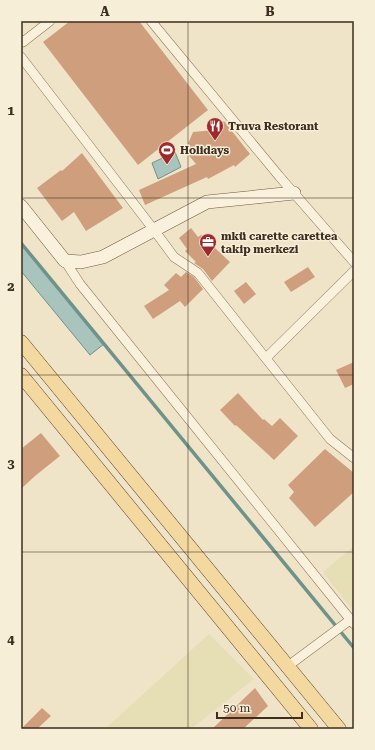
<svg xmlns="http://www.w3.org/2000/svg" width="375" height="750" viewBox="0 0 375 750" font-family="'Roboto Serif',serif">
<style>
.farmland{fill:#e6deb5}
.water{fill:#a9c4bc;stroke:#6f938a}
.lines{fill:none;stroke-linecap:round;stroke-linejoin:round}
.stream{stroke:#6f938a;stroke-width:3.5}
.building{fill:#cf9f7d}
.street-casing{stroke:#8d765c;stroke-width:10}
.secondary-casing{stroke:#6f573f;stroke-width:14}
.primary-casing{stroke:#5b4430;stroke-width:15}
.street{stroke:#faf1dc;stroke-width:9}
.secondary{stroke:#faf1dc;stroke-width:13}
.primary{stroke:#f3d9a0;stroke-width:14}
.grid{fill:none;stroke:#3d2e20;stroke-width:1;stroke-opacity:0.55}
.labels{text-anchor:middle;stroke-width:3;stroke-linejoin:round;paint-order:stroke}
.poi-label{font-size:11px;font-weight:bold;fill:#3d2e20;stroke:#f7eed8;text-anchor:start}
.neatline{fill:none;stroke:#3d2e20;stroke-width:1.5}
.grid-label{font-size:13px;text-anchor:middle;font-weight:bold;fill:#3d2e20}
</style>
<rect width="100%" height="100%" fill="#f0e4c8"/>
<!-- farmland -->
<path class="farmland" d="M 354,546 L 354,612 L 323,572 Z
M 209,634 L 254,679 L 191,729 L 105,729 Z"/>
<!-- water -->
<path class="water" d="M 175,152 L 181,167 L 158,179 L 152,163 Z
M 21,243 L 104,344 L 90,355 L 21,271 Z"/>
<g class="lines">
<!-- stream -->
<path class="stream" d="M 21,243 L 354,648"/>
</g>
<!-- building -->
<path class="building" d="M 70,21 L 139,21 L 208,110 L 138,165 L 43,42 Z
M 224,121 L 250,154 L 235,167 L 234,165 L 208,179 L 207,177 L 145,205 L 139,190 L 196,164 L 185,151 L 193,132 L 214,130 Z
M 82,153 L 123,208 L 86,231 L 74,212 L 62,221 L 37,188 L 61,170 L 62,171 Z
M 191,228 L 198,237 L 201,235 L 230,262 L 212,281 L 203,269 L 194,263 L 196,262 L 185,251 L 187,249 L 179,238 Z
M 308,267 L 315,277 L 291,292 L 284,282 Z
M 186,272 L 194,277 L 203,289 L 185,307 L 180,301 L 153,319 L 144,306 L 169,290 L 164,285 L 176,273 L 181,277 Z
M 246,282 L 256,294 L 244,304 L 234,291 Z
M 354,362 L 354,384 L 345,388 L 336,370 Z
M 238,393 L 263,420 L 264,419 L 272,426 L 280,418 L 298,436 L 274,460 L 236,425 L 235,426 L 220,410 Z
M 41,433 L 60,456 L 35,476 L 21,489 L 21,449 Z
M 325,449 L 354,473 L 354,492 L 315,527 L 289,498 L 294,492 L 288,485 Z
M 255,688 L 268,706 L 243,729 L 212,729 Z
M 42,708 L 51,716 L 37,729 L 21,729 Z"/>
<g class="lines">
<!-- street casing -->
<g class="street-casing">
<path id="street" d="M 151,21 L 279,176 L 354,262
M 21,40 L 23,42 L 50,21
M 21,57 L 154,230
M 154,230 L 174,257 L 198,273 L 330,439 L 354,458
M 65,261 L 80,284 L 354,624
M 266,358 L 354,271
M 288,666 L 350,620"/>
</g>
<!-- secondary casing -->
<g class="secondary-casing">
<path id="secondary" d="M 21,206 L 65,261 L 81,262 L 103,257 L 207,202 L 294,193"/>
</g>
<!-- primary casing -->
<g class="primary-casing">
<path id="primary" d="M 21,342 L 339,729
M 21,375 L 311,729"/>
</g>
<!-- street -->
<use href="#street" class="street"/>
<!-- secondary -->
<use href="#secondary" class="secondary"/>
<!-- primary -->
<use href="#primary" class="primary"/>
</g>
<!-- grid -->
<path class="grid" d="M 188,21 L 188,729M 21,198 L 354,198M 21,375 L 354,375M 21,552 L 354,552"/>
<!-- icons -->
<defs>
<g id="restaurant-pin" transform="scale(0.9)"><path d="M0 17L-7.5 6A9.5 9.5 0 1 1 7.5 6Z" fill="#9e2a2b" stroke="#f7eed8"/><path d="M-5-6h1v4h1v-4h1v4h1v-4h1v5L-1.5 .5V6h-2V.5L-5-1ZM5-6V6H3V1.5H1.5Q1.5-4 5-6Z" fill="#fff"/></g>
<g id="stadium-pin" transform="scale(0.9)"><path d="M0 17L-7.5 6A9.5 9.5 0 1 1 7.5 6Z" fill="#9e2a2b" stroke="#f7eed8"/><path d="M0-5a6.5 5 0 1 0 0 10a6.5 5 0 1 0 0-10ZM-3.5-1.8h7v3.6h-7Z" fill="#fff"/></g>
<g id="office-pin" transform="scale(0.9)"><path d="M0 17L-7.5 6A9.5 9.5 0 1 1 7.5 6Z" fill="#9e2a2b" stroke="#f7eed8"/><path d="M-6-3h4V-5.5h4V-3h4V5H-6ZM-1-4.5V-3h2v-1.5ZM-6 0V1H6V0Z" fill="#fff"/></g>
</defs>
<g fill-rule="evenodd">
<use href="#restaurant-pin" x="215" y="126"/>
<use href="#stadium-pin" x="167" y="150"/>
<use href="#office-pin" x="208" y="242"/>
</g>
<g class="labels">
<!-- poi labels -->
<g class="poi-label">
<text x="228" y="130">Truva Restorant</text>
<text x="180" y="154">Holidays</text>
<text x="221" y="240">mkü carette carettea<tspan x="221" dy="13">takip merkezi</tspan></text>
</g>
</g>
<!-- border -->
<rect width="375" height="750" fill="none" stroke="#f7eed8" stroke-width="44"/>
<!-- scale -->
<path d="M217 712v6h85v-6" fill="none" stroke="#3d2e20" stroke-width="2"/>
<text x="223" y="712" font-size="12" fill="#3d2e20" stroke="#f7eed8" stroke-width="3" paint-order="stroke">50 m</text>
<rect x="22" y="22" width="331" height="706" class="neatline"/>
<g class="grid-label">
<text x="105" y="16">A</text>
<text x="270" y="16">B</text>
<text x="11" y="115">1</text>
<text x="11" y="291">2</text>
<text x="11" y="468">3</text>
<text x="11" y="644">4</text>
</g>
</svg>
